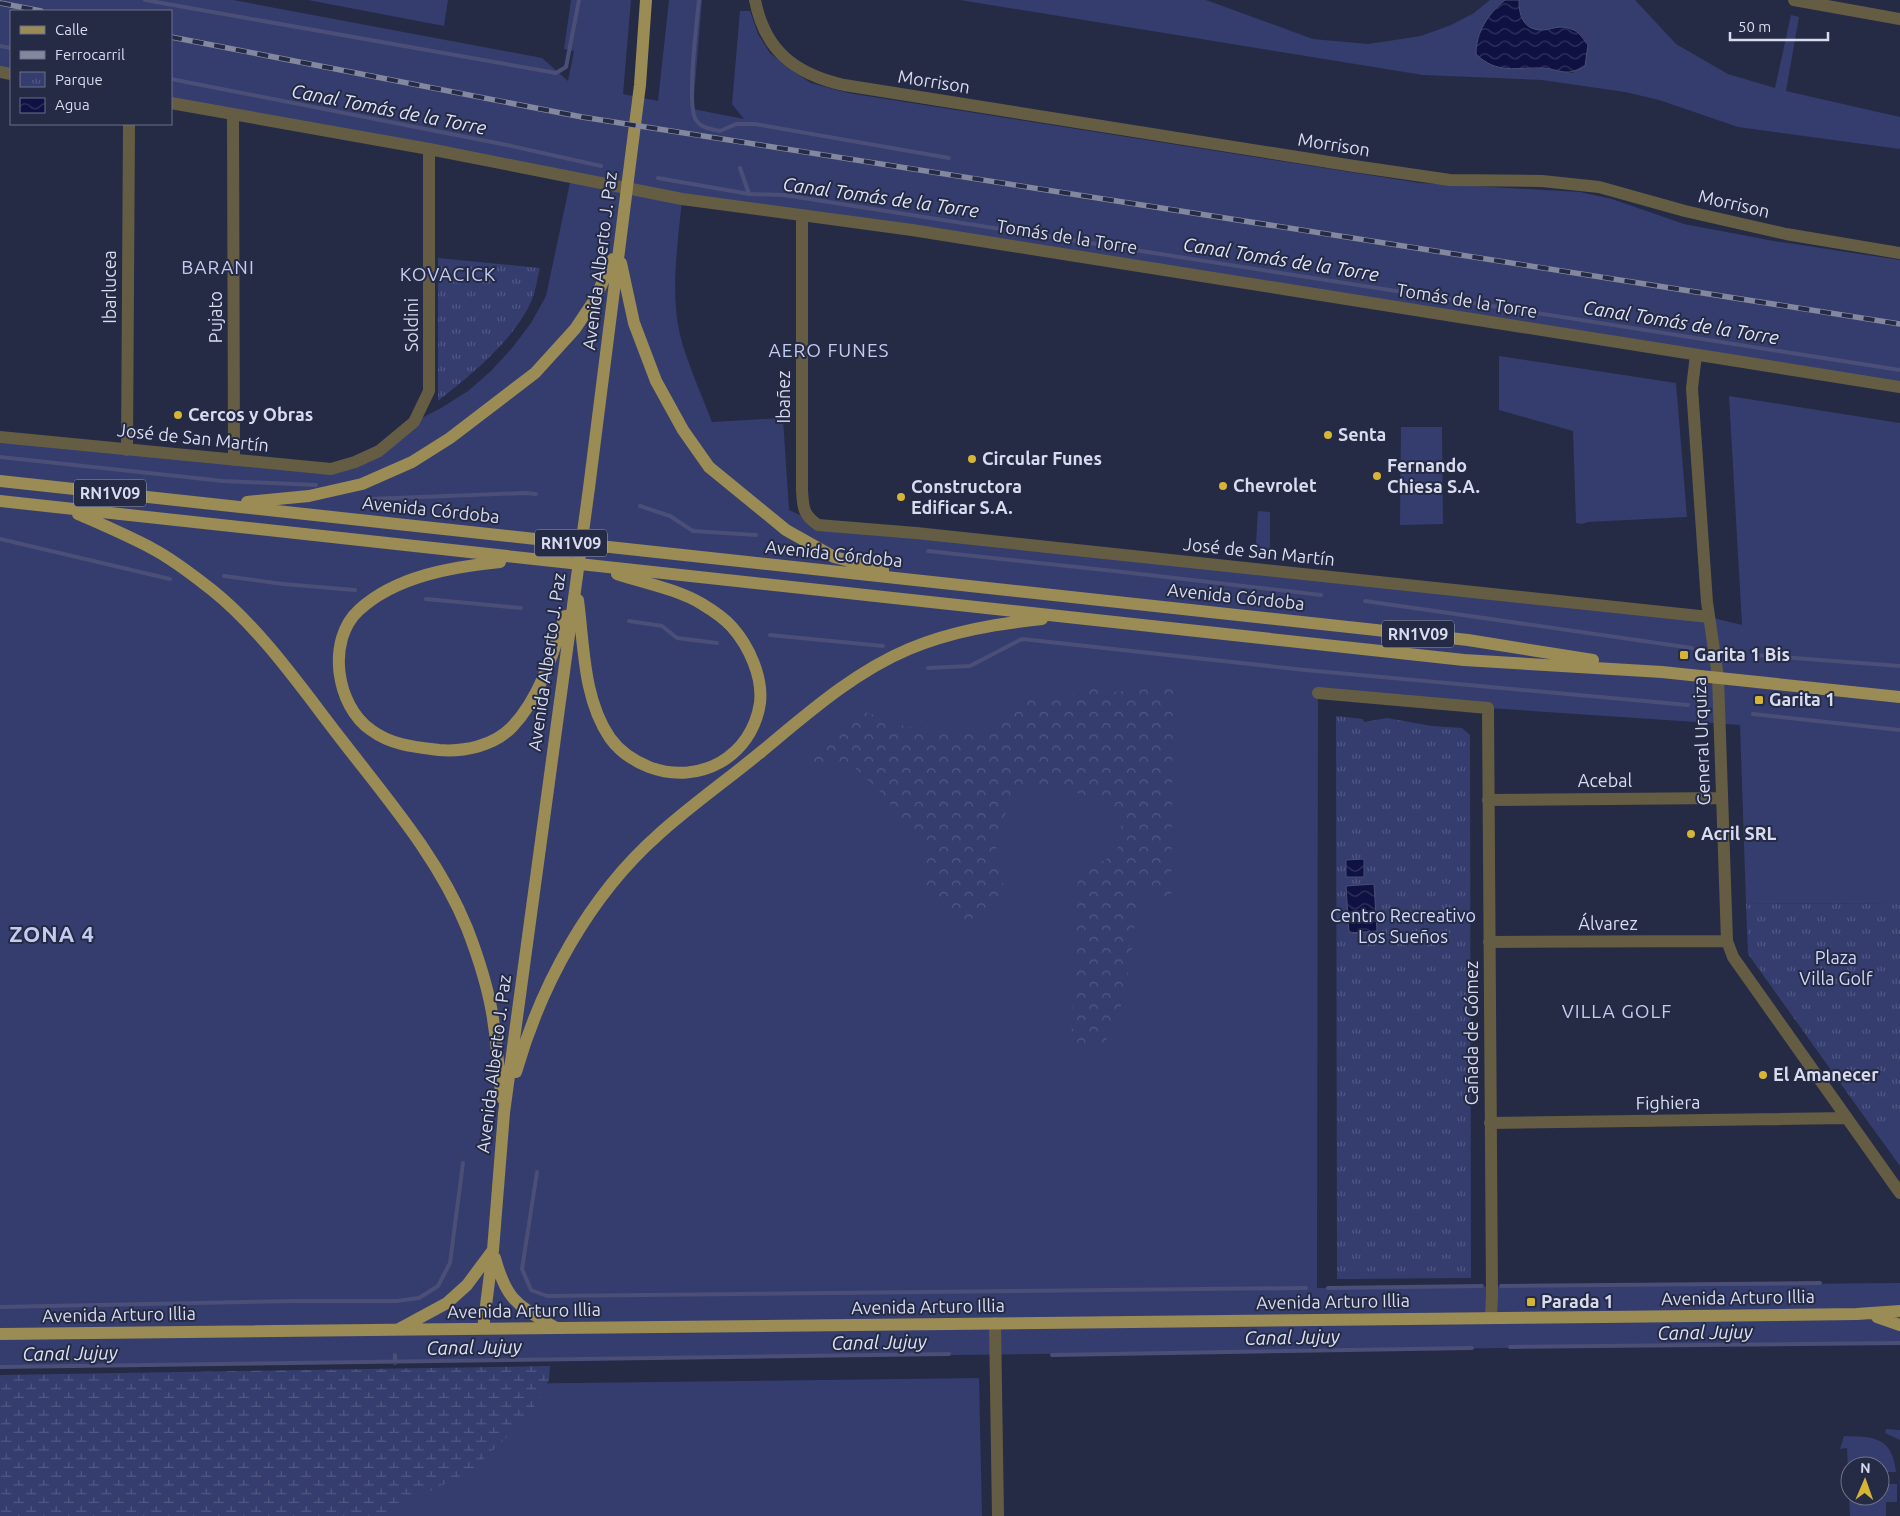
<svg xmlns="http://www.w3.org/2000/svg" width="1900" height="1516" viewBox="0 0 1900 1516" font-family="Ubuntu,sans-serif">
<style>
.grass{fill:#343d6e;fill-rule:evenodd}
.forest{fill:url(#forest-crowns)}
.wetland{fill:url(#wetland-marsh)}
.park{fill:url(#park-tufts)}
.water{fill:url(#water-waves);stroke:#4b4e76}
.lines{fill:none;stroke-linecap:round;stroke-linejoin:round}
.stream{stroke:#4b4e76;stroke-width:4}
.minor{stroke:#645d43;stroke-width:12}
.major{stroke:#9b8b54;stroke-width:12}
.rail-casing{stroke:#84889e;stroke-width:5.5}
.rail{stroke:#252a45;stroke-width:4;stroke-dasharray:11;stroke-linecap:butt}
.poi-dot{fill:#d6b534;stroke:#252a45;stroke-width:2}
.labels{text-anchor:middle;stroke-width:4;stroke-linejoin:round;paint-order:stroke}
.shield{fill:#252a45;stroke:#a2a7bb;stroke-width:1}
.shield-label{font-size:16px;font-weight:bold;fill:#d8dcee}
.street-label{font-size:18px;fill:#d8dcee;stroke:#252a45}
.poi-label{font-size:18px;font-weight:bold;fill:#d8dcee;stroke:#252a45;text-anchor:start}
.park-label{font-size:18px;fill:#d0d9fb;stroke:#252a45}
.water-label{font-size:19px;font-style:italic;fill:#dee3f4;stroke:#252a45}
.neighbourhood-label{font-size:19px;letter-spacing:1px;fill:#c3ccee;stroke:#252a45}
.district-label{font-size:22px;font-weight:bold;letter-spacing:1px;fill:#c3ccee;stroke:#252a45}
</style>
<defs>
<pattern id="forest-crowns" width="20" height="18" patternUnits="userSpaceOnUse" patternTransform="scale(1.25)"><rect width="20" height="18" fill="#343d6e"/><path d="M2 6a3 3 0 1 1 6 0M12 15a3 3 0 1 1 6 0" fill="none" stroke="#515883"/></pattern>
<pattern id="wetland-marsh" width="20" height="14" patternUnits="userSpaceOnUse" patternTransform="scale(1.25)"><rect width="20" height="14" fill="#343d6e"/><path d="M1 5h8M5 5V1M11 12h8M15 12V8" fill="none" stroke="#515883"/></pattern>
<pattern id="park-tufts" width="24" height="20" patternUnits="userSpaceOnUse" patternTransform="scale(1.25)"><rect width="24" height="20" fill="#343d6e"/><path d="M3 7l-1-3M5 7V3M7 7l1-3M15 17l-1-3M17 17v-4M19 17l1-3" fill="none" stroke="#515883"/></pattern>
<pattern id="water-waves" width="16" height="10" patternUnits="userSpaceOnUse" patternTransform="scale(1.25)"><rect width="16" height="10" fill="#0f1142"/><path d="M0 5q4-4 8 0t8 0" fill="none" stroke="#31335e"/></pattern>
</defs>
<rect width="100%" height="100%" fill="#252a45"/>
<!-- grass -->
<path class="grass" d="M 0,0 L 233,0 L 542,58 L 568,81 L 574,51 L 564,49 L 571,0 L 631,0 L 623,94 L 658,101 L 669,0 L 702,0 L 693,109 L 744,119 L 732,104 L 740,11 L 750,11 L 758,34 L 770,53 L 788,68 L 811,83 L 848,93 L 1420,183 L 1580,192 L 1612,199 L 1684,224 L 1774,241 L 1900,260 L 1900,387 L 682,200 C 678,242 670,293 680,335 C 688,365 701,393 712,422 L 783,418 L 789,510 L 807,518 L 1709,617 L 1742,625 L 1729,396 L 1900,423 L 1900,903 L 1746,904 L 1740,725 L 1488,708 L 1318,693 L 1317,1288 L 1900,1283 L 1900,1343 L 0,1367 L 0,437 L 331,469 L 355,462 L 414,422 L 441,408 L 468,391 L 491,371 L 512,348 L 531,323 L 546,296 L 571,178 L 171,103 L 171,11 L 11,11 L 11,74 L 0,72 Z
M 308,0 L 448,0 L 444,26 Z
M 960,0 L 1206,0 L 1313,39 L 1368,44 L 1421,36 L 1451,25 L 1474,13 L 1490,0 L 1505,0 C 1488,14 1476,32 1476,54 C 1495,73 1517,68 1542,68 C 1552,69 1563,72 1573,73 L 1588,44 C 1584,40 1580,32 1574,30 C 1557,23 1552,31 1539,30 C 1522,28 1519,14 1519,0 L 1635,0 L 1676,44 L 1728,74 L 1775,88 L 1791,15 L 1799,17 L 1786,91 L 1900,117 L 1900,149 L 1738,127 L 1659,100 L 1625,92 L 1542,80 L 1423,75 Z
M 1499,356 L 1676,383 L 1687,517 L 1588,522 L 1582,524 L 1576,523 L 1573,431 L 1499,410 Z
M 1401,427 L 1442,427 L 1443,524 L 1400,525 Z
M 1258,511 L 1270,512 L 1270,560 L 1255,559 Z
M 1871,1126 L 1900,1126 L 1900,1166 Z
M 979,1378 L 982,1516 L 0,1516 L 0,1390 Z
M 1886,1429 L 1900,1430 L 1900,1440 L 1885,1433 Z
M 1844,1436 C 1874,1437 1892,1436 1896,1472 L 1887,1472 L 1887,1484 L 1897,1484 L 1897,1502 L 1886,1502 L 1886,1516 L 1850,1516 L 1847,1448 L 1840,1449 ZM 1850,1466 L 1880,1466 L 1880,1496 L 1850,1496 Z"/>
<!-- forest -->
<path class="forest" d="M 1097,682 L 1112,692 L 1173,687 L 1171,904 L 1139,889 L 1130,963 L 1118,1020 L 1103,1045 L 1071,1047 L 1078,875 L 1117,853 L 1124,810 L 1055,785 L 1013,786 L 994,857 L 1003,884 L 992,914 L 965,920 L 922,882 L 929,843 L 896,821 L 889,800 L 855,768 L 802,764 L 863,711 L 907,727 L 991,729 L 1033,693 L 1059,700 Z"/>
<!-- wetland -->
<path class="wetland" d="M 550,1366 L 549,1380 L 529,1416 L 472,1470 L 409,1502 L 388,1516 L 0,1516 L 0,1375 Z"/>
<!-- park -->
<path class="park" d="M 438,258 L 540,268 C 537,279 536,291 531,302 C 514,340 470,376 438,401 Z
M 1336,716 L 1363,719 L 1364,722 L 1387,718 L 1432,726 L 1462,728 L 1470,735 L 1471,1278 L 1337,1279 Z
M 1900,903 L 1900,1126 L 1871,1126 L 1748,954 L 1746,904 Z"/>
<!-- water -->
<path class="water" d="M 1505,0 L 1519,0 C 1519,14 1522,28 1539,30 C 1552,31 1557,23 1574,30 C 1580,33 1584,40 1588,45 L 1585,66 C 1565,77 1563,70 1543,68 C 1517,67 1497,75 1476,54 C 1476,32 1488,14 1505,0 Z
M 1364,859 L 1364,877 L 1346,877 L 1346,860 Z
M 1374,884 L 1377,931 L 1349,933 L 1346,886 Z"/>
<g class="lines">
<!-- stream -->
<path class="stream" d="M 145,0 L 556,73 L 566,67 L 579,0
M 699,0 C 697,21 686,106 696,120 C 701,128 711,129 720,131 L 736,124 L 755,124 L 949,158
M 0,46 L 11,48
M 171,79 L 507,145 L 601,166
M 740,168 L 749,194
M 658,178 L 749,194 L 784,195 L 1900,370
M 0,457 L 223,481 L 316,485
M 370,499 L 525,493 L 536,494
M 640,506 L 670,516 L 693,531 L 756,535
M 0,539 L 170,579
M 928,551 L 1114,571 L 1321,595
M 224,576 L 283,584 L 355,590
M 426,599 L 521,608
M 1365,601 L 1692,648
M 629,621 L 662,626 L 677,638 L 717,643
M 770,635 L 883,646
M 1755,655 L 1900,666
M 928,668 L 970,666 L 1022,639 L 1305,670 L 1688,705
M 1753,714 L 1900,730
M 537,1172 L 522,1269 L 531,1290 L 547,1296 L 1306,1288
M 1501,1286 L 1820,1283
M 1328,1288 L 1482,1286
M 0,1307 L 296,1301 L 397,1301 L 419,1298 L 438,1286 L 450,1263 L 463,1163
M 1510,1347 L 1900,1343
M 1052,1355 L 1472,1348
M 395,1363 L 395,1355
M 0,1367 L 949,1354"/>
<!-- minor -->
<path class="minor" d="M 755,0 C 765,51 795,74 844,85 L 1354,166 L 1450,180 L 1542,181 L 1599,187 L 1685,211 L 1786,234 L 1900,253
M 1794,0 L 1900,19
M 0,72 L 11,74
M 171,103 L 429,149 L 682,199 L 912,230 L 1900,387
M 233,114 L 234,460
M 802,216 L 802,490 C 803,507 803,515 818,525 L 916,533 L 1709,617
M 1696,355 L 1692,388 L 1707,602 L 1718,677 L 1727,941 L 1733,957 L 1900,1193
M 0,437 L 331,469 L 355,462 L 379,451 L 414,422 L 429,391 L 429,149
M 127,450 L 129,124
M 1318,693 L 1488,708 L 1492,1296 L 1491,1318
M 1488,800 L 1722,798
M 1489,942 L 1727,941
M 1490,1123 L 1846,1118
M 995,1323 L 998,1516"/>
<!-- major -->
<path class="major" d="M 621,263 L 634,323 L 656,381 L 683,430 L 709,467 L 786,530 L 834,557 L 883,570
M 0,481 L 1468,640 L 1593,660
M 0,501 L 1464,660 L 1662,672 L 1900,697
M 247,502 L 309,496 L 362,484 L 412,462 L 450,438 L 535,373 L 575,329 L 595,299 L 613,259
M 78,514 C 103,525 129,536 153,549 C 174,560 194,576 212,590 C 261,629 303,690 341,739 C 387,799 438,857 467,928 C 479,959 490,993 494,1026 C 498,1050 498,1074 502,1098
M 500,562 C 452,567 396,576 359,610 C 326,640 336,706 371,730 C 391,745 414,747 439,750 C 464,752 494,746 512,727 C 540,698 553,653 565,616
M 578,600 C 584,645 583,699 610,738 C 620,752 634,761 649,767 C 699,786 752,757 760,703 C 763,677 749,646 732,627 C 724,618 712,610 702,604 C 677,589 644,583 617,574
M 516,1072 C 541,985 589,896 658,835 C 690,806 727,780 761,752 C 807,714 854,672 909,649 C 952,631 996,624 1042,619
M 495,1258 C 507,1302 518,1305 556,1328
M 1877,1317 L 1900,1325
M 399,1329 L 447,1303 L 467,1285 L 493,1250
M 483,1329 L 493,1250 L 504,1113 L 589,488 L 640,85 L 646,0
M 0,1334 L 1604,1317 L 1857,1314 L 1900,1311"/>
<!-- rail casing -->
<g class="rail-casing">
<path id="rail" d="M 0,3 L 41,11
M 171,37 L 582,117 L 1900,324"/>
</g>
<!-- rail -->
<use href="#rail" class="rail"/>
</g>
<!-- markers -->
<g class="poi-dot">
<circle cx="178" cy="415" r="5"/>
<circle cx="1328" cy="435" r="5"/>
<circle cx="972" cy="459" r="5"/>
<circle cx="1377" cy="476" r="5"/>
<circle cx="1223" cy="486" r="5"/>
<circle cx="901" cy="497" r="5"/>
<rect x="1679" y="650" width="10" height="10" rx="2.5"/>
<rect x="1754" y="695" width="10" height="10" rx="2.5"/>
<circle cx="1691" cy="834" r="5"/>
<circle cx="1763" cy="1075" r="5"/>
<rect x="1526" y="1297" width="10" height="10" rx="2.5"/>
</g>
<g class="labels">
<!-- shield labels -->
<g class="shield">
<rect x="74" y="479.5" width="72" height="27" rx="4"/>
<rect x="535" y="529.5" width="72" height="27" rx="4"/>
<rect x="1382" y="620.5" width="72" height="27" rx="4"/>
</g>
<g class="shield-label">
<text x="110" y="499">RN1V09</text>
<text x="571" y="549">RN1V09</text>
<text x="1418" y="640">RN1V09</text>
</g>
<!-- street labels -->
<g class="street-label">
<text transform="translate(934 82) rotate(9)" y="6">Morrison</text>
<text transform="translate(1334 145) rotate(9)" y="6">Morrison</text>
<text transform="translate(1734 204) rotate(13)" y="6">Morrison</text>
<text transform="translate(1067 237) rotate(9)" y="6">Tomás de la Torre</text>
<text transform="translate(600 261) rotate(-83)" y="6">Avenida Alberto J. Paz</text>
<text transform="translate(110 287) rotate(-90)" y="6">Ibarlucea</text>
<text transform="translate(1467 301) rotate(9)" y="6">Tomás de la Torre</text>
<text transform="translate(216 317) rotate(-90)" y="6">Pujato</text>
<text transform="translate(412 325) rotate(-90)" y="6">Soldini</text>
<text transform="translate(784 397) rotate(-90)" y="6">Ibañez</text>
<text transform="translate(193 438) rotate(6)" y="6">José de San Martín</text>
<text transform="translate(431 510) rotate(6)" y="6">Avenida Córdoba</text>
<text transform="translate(1259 552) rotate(6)" y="6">José de San Martín</text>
<text transform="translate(834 554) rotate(6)" y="6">Avenida Córdoba</text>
<text transform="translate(1236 597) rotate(6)" y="6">Avenida Córdoba</text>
<text transform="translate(547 662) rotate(-82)" y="6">Avenida Alberto J. Paz</text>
<text transform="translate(1702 741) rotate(-92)" y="6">General Urquiza</text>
<text x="1605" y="787">Acebal</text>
<text x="1608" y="930">Álvarez</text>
<text transform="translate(1472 1033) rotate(-90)" y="6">Cañada de Gómez</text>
<text transform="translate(494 1064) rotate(-83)" y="6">Avenida Alberto J. Paz</text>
<text transform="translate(1668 1103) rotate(-1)" y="6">Fighiera</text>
<text transform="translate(1738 1298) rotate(-1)" y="6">Avenida Arturo Illia</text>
<text transform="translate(1333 1302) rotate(-1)" y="6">Avenida Arturo Illia</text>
<text transform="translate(928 1307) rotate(-1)" y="6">Avenida Arturo Illia</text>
<text transform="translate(524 1311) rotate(-1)" y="6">Avenida Arturo Illia</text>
<text transform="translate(119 1315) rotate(-1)" y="6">Avenida Arturo Illia</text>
</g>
<!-- poi labels -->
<g class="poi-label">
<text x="188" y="421">Cercos y Obras</text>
<text x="1338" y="441">Senta</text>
<text x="982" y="465">Circular Funes</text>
<text x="1387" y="472">Fernando<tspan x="1387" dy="21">Chiesa S.A.</tspan></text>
<text x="1233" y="492">Chevrolet</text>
<text x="911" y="493">Constructora<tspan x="911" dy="21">Edificar S.A.</tspan></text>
<text x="1694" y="661">Garita 1 Bis</text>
<text x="1769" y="706">Garita 1</text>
<text x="1701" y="840">Acril SRL</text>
<text x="1773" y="1081">El Amanecer</text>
<text x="1541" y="1308">Parada 1</text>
</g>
<!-- park labels -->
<g class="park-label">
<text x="1403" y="922">Centro Recreativo<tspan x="1403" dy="21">Los Sueños</tspan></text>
<text x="1836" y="964">Plaza<tspan x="1836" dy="21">Villa Golf</tspan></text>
</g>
<!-- water labels -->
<g class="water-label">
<text transform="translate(389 109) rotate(11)" y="7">Canal Tomás de la Torre</text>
<text transform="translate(881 197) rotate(8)" y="7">Canal Tomás de la Torre</text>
<text transform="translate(1281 259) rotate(9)" y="7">Canal Tomás de la Torre</text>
<text transform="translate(1681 322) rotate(9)" y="7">Canal Tomás de la Torre</text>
<text transform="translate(1705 1332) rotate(-1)" y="7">Canal Jujuy</text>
<text transform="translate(1292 1337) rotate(-1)" y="7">Canal Jujuy</text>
<text transform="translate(879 1342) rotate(-1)" y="7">Canal Jujuy</text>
<text transform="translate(474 1347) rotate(-1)" y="7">Canal Jujuy</text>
<text transform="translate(70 1353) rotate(-1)" y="7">Canal Jujuy</text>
</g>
<!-- neighbourhood labels -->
<g class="neighbourhood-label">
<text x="218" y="274">BARANI</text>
<text x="448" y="281">KOVACICK</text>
<text x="829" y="357">AERO FUNES</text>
<text x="1617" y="1018">VILLA GOLF</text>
</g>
<!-- district labels -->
<g class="district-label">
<text x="52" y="942">ZONA 4</text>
</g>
</g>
<!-- legend -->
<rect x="10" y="10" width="162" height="115" fill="#252a45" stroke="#6d7189"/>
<rect x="20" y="26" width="25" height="8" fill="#9b8b54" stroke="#6d7189"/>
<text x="55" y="35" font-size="15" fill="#d8dcee">Calle</text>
<rect x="20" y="51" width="25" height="8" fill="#84889e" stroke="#6d7189"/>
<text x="55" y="60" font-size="15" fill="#d8dcee">Ferrocarril</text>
<rect x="20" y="72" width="25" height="15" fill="url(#park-tufts)" stroke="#6d7189"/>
<text x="55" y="85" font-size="15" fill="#d8dcee">Parque</text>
<rect x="20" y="98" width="25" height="15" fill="url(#water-waves)" stroke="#6d7189"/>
<text x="55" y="110" font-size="15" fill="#d8dcee">Agua</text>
<!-- north arrow -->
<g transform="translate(1865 1481) rotate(2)"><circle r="24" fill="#252a45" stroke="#6d7189"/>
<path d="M0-4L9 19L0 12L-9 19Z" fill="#d6b534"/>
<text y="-8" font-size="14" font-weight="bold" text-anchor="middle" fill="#d8dcee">N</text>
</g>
<!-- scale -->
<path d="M1730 32v8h98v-8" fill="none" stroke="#d8dcee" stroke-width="2.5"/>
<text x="1738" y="32" font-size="15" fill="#d8dcee" stroke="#252a45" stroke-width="4" paint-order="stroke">50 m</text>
</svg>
